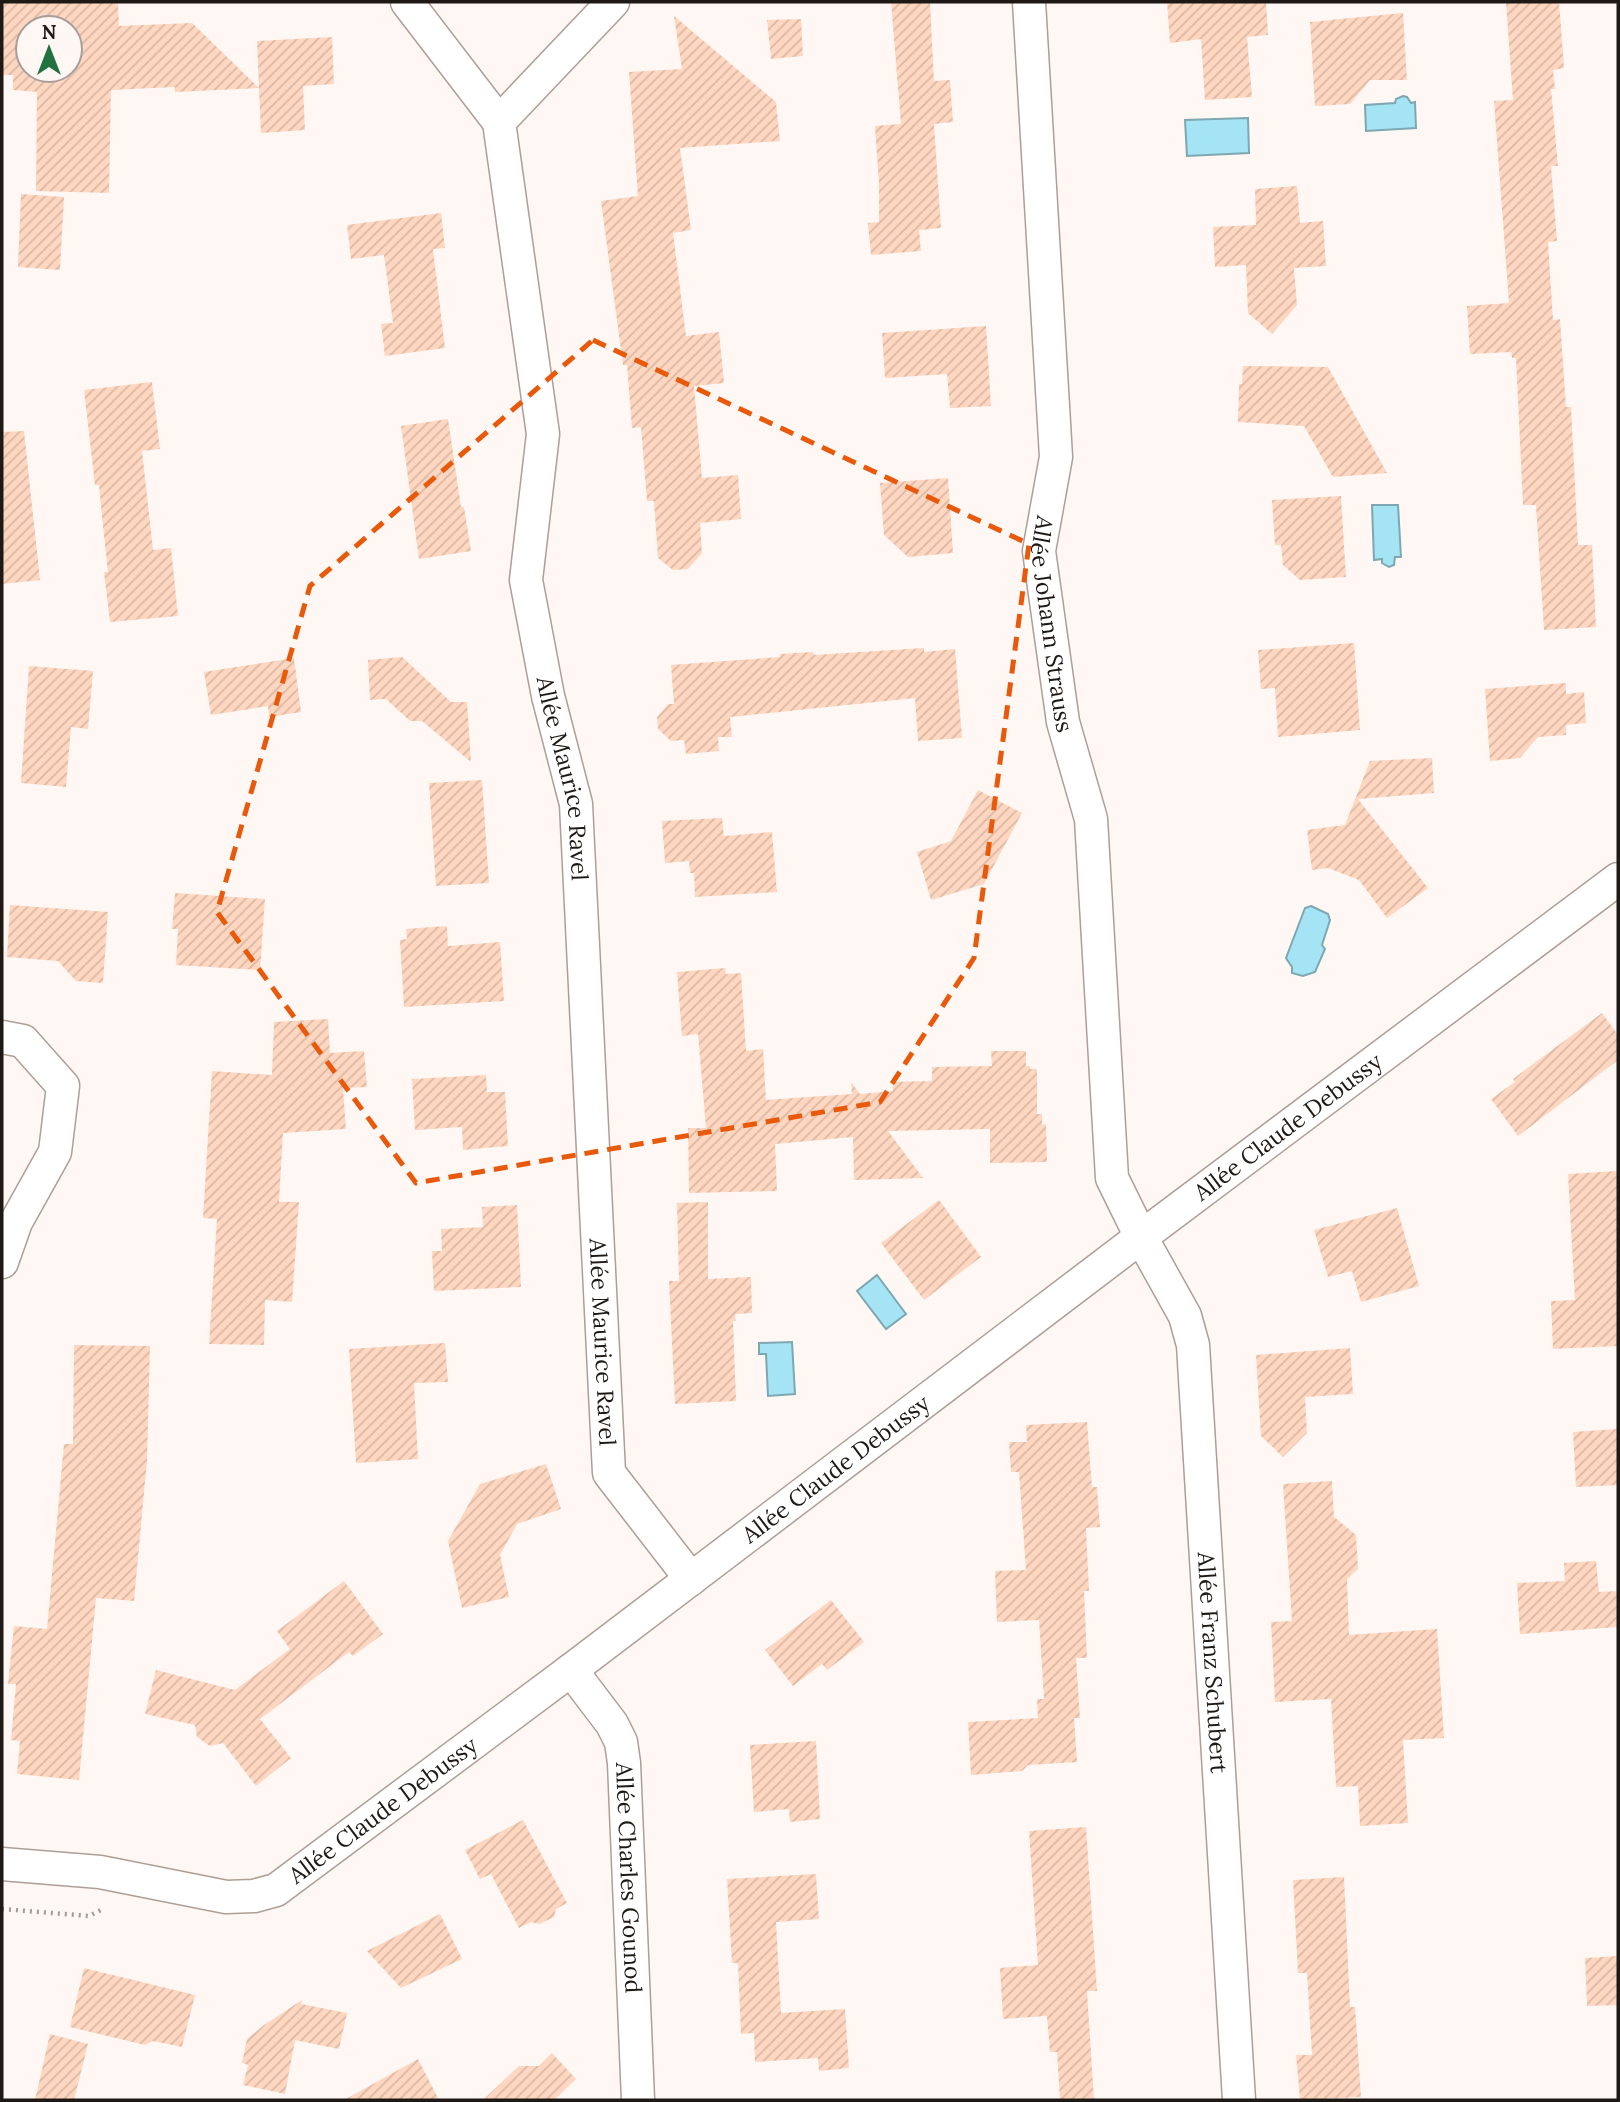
<svg xmlns="http://www.w3.org/2000/svg" width="1620" height="2102" viewBox="0 0 1620 2102" font-family="Lora,serif">
<style>
.water{fill:#a5e4f4;stroke:#7da7b1;stroke-width:2}
.building{fill:url(#building-hatch);fill-rule:evenodd}
.lines{fill:none;stroke-linecap:round;stroke-linejoin:round}
.street-casing{stroke:#ae9e96;stroke-width:35}
.path{stroke:#a19a96;stroke-width:4.5;stroke-dasharray:2 5;stroke-linecap:butt}
.street{stroke:#fff;stroke-width:32}
.marked{fill:none;stroke:#e8590c;stroke-width:5;stroke-dasharray:14 9;stroke-linejoin:round}
.labels{text-anchor:middle;stroke-width:6;stroke-linejoin:round;paint-order:stroke}
.street-label{font-size:23px;fill:#1f1916;stroke:#fef7f3}
</style>
<defs>
<pattern id="building-hatch" width="6" height="6" patternUnits="userSpaceOnUse" patternTransform="scale(1.75)"><rect width="6" height="6" fill="#ffd7c1"/><path d="M-1 1l2-2M0 6l6-6M5 7l2-2" fill="none" stroke="#dab8a5"/></pattern>
</defs>
<rect width="100%" height="100%" fill="#fef7f3"/>
<!-- water -->
<path class="water" d="M 1403,96 L 1407,97 L 1411,103 L 1415,102 L 1416,128 L 1366,131 L 1365,105 L 1395,103 L 1396,99 Z
M 1248,118 L 1249,153 L 1187,156 L 1185,120 Z
M 1372,505 L 1398,505 L 1401,557 L 1395,557 L 1394,565 L 1389,567 L 1382,563 L 1382,559 L 1374,560 Z
M 1311,906 L 1328,914 L 1330,920 L 1322,945 L 1325,949 L 1315,972 L 1303,976 L 1292,973 L 1292,967 L 1286,958 L 1305,908 Z
M 877,1275 L 906,1314 L 886,1329 L 857,1291 Z
M 792,1342 L 795,1394 L 768,1396 L 766,1354 L 759,1354 L 759,1343 Z"/>
<!-- building -->
<path class="building" d="M 2,2 L 118,2 L 119,26 L 192,23 L 259,88 L 257,41 L 332,37 L 334,84 L 303,86 L 305,130 L 261,133 L 259,88 L 175,92 L 175,87 L 111,90 L 109,193 L 36,191 L 37,92 L 13,90 L 13,75 L 2,75 ZM 28,28 L 70,28 L 70,70 L 28,70 Z
M 891,2 L 930,2 L 934,81 L 950,80 L 953,122 L 934,124 L 941,228 L 919,230 L 921,251 L 871,255 L 868,223 L 879,222 L 879,183 L 875,126 L 901,124 Z
M 1167,2 L 1266,2 L 1268,35 L 1247,37 L 1252,97 L 1205,100 L 1201,39 L 1170,43 Z
M 1506,2 L 1559,2 L 1564,68 L 1553,70 L 1555,89 L 1551,89 L 1558,166 L 1551,166 L 1557,241 L 1548,242 L 1553,320 L 1560,319 L 1566,407 L 1571,407 L 1578,545 L 1592,545 L 1596,627 L 1544,630 L 1536,505 L 1523,505 L 1516,358 L 1512,358 L 1511,352 L 1470,354 L 1467,306 L 1509,303 L 1494,101 L 1513,100 Z
M 1403,13 L 1407,80 L 1370,80 L 1350,104 L 1315,106 L 1310,22 Z
M 674,16 L 776,102 L 780,141 L 680,148 L 691,230 L 673,233 L 686,336 L 719,332 L 724,383 L 694,386 L 702,478 L 738,475 L 741,519 L 700,523 L 702,553 L 688,569 L 673,570 L 658,558 L 654,501 L 647,501 L 641,427 L 632,428 L 627,365 L 623,365 L 601,201 L 638,196 L 629,72 L 682,69 Z
M 801,19 L 803,56 L 771,59 L 767,20 Z
M 1297,186 L 1300,223 L 1323,221 L 1326,266 L 1294,268 L 1297,305 L 1272,334 L 1248,313 L 1246,265 L 1215,267 L 1213,227 L 1256,225 L 1255,189 Z
M 21,194 L 64,197 L 60,270 L 18,267 Z
M 441,213 L 445,248 L 433,249 L 445,348 L 385,356 L 381,324 L 393,323 L 384,255 L 351,259 L 347,225 Z
M 986,326 L 991,406 L 950,408 L 947,374 L 885,378 L 882,333 Z
M 1243,366 L 1328,367 L 1387,473 L 1333,477 L 1304,426 L 1238,422 L 1239,384 L 1242,384 Z
M 152,382 L 160,449 L 142,451 L 153,550 L 171,548 L 178,616 L 110,622 L 104,572 L 108,572 L 103,526 L 99,485 L 95,485 L 84,390 Z
M 448,419 L 461,507 L 464,507 L 471,551 L 419,559 L 401,426 Z
M 24,431 L 40,580 L 2,584 L 2,432 Z
M 948,478 L 953,553 L 908,557 L 884,535 L 880,483 Z
M 1341,496 L 1346,577 L 1300,580 L 1283,565 L 1281,545 L 1275,545 L 1272,500 Z
M 1354,643 L 1360,730 L 1278,737 L 1275,688 L 1261,689 L 1258,650 Z
M 924,648 L 924,652 L 955,649 L 962,738 L 918,741 L 915,698 L 730,717 L 732,737 L 718,737 L 719,751 L 686,754 L 684,740 L 671,741 L 658,729 L 657,717 L 668,704 L 674,704 L 671,665 L 780,657 L 780,654 L 813,652 L 814,655 Z
M 402,657 L 451,702 L 467,702 L 471,762 L 422,721 L 410,721 L 386,699 L 370,700 L 368,660 Z
M 294,658 L 301,712 L 269,717 L 268,706 L 211,715 L 204,672 Z
M 29,666 L 93,671 L 88,729 L 71,727 L 66,787 L 21,783 Z
M 1566,683 L 1566,694 L 1584,692 L 1586,723 L 1566,725 L 1566,735 L 1538,737 L 1520,758 L 1490,761 L 1485,689 Z
M 1432,758 L 1434,793 L 1358,799 L 1428,888 L 1387,918 L 1359,880 L 1328,868 L 1312,870 L 1307,830 L 1345,825 L 1370,761 Z
M 482,780 L 489,883 L 436,886 L 429,783 Z
M 978,790 L 1022,813 L 984,884 L 931,900 L 917,852 L 951,841 Z
M 722,818 L 724,836 L 772,832 L 777,892 L 695,897 L 694,873 L 690,873 L 689,861 L 665,863 L 662,821 Z
M 175,893 L 265,899 L 260,970 L 176,965 L 178,929 L 172,929 Z
M 10,905 L 108,912 L 103,983 L 76,981 L 58,961 L 7,957 Z
M 447,926 L 448,946 L 500,942 L 504,1001 L 404,1007 L 400,940 L 407,939 L 406,929 Z
M 725,968 L 726,974 L 741,973 L 746,1051 L 763,1049 L 766,1100 L 852,1094 L 851,1082 L 860,1094 L 893,1091 L 893,1082 L 932,1081 L 932,1067 L 992,1066 L 991,1051 L 1026,1051 L 1026,1066 L 1030,1066 L 1030,1069 L 1037,1069 L 1037,1114 L 1042,1114 L 1042,1125 L 1046,1124 L 1047,1162 L 990,1163 L 990,1129 L 888,1131 L 923,1178 L 854,1180 L 853,1137 L 775,1144 L 777,1191 L 689,1193 L 688,1128 L 706,1128 L 698,1034 L 682,1036 L 677,972 Z
M 1602,1013 L 1618,1035 L 1618,1060 L 1518,1136 L 1491,1099 L 1515,1082 L 1513,1079 Z
M 328,1019 L 330,1053 L 364,1051 L 367,1087 L 343,1088 L 346,1129 L 283,1133 L 279,1202 L 299,1202 L 292,1302 L 265,1300 L 264,1345 L 209,1344 L 217,1219 L 203,1218 L 212,1071 L 272,1075 L 274,1022 Z
M 486,1075 L 487,1092 L 505,1092 L 508,1146 L 463,1150 L 462,1127 L 415,1130 L 412,1079 Z
M 1618,1171 L 1618,1346 L 1553,1349 L 1551,1301 L 1575,1300 L 1568,1174 Z
M 939,1200 L 981,1257 L 924,1300 L 881,1243 Z
M 708,1202 L 708,1279 L 751,1277 L 752,1313 L 735,1314 L 736,1321 L 733,1321 L 736,1401 L 675,1404 L 669,1281 L 679,1281 L 677,1203 Z
M 517,1205 L 521,1287 L 434,1291 L 432,1251 L 442,1251 L 441,1229 L 483,1227 L 482,1207 Z
M 1397,1208 L 1419,1286 L 1361,1302 L 1352,1271 L 1328,1277 L 1314,1230 Z
M 445,1343 L 448,1382 L 414,1383 L 418,1459 L 356,1463 L 349,1349 Z
M 74,1345 L 150,1346 L 147,1460 L 134,1601 L 96,1598 L 79,1780 L 17,1774 L 20,1741 L 11,1740 L 16,1684 L 8,1684 L 14,1626 L 47,1629 L 64,1444 L 73,1444 Z
M 1350,1348 L 1353,1394 L 1305,1397 L 1307,1433 L 1283,1457 L 1261,1436 L 1256,1355 Z
M 1087,1422 L 1092,1487 L 1097,1487 L 1100,1527 L 1086,1528 L 1089,1591 L 1084,1591 L 1087,1658 L 1076,1658 L 1080,1718 L 1074,1718 L 1077,1762 L 1028,1765 L 1022,1771 L 971,1775 L 968,1722 L 1038,1718 L 1037,1699 L 1044,1699 L 1039,1620 L 997,1622 L 995,1571 L 1026,1570 L 1019,1472 L 1011,1472 L 1009,1442 L 1027,1442 L 1026,1425 Z
M 1618,1429 L 1618,1485 L 1576,1487 L 1573,1432 Z
M 546,1464 L 561,1509 L 517,1524 L 500,1555 L 509,1597 L 462,1608 L 448,1541 L 480,1484 Z
M 1332,1481 L 1334,1517 L 1356,1535 L 1358,1569 L 1347,1579 L 1349,1635 L 1437,1629 L 1444,1738 L 1403,1740 L 1408,1823 L 1360,1826 L 1358,1786 L 1336,1787 L 1331,1699 L 1275,1702 L 1271,1622 L 1292,1621 L 1283,1484 Z
M 1596,1561 L 1599,1592 L 1618,1591 L 1618,1627 L 1520,1634 L 1517,1583 L 1565,1581 L 1564,1563 Z
M 344,1581 L 383,1634 L 353,1656 L 349,1652 L 260,1719 L 291,1758 L 256,1786 L 223,1743 L 210,1746 L 197,1737 L 195,1725 L 145,1714 L 156,1670 L 235,1690 L 290,1649 L 277,1631 Z
M 831,1600 L 864,1642 L 827,1670 L 822,1664 L 793,1686 L 765,1650 Z
M 816,1741 L 820,1819 L 790,1822 L 789,1809 L 754,1812 L 750,1745 Z
M 523,1820 L 567,1903 L 556,1909 L 554,1917 L 539,1924 L 531,1922 L 519,1928 L 491,1874 L 480,1879 L 465,1850 Z
M 1086,1827 L 1097,1991 L 1087,1991 L 1094,2100 L 1060,2100 L 1057,2052 L 1050,2052 L 1047,2016 L 1003,2019 L 1000,1968 L 1038,1965 L 1029,1831 Z
M 816,1874 L 819,1919 L 776,1922 L 781,2013 L 845,2009 L 849,2068 L 819,2071 L 818,2058 L 755,2062 L 754,2033 L 741,2034 L 738,1963 L 732,1963 L 727,1879 Z
M 1344,1877 L 1350,2007 L 1355,2007 L 1361,2097 L 1300,2100 L 1296,2055 L 1312,2055 L 1307,1973 L 1298,1973 L 1293,1880 Z
M 440,1914 L 462,1959 L 401,1988 L 367,1951 Z
M 1618,1956 L 1618,2005 L 1587,2006 L 1585,1958 Z
M 84,1968 L 195,1995 L 182,2047 L 153,2041 L 145,2045 L 70,2027 Z
M 302,2000 L 301,2004 L 347,2013 L 339,2049 L 295,2040 L 285,2094 L 243,2085 L 248,2065 L 242,2063 L 247,2039 L 264,2025 Z
M 50,2034 L 88,2044 L 74,2100 L 35,2100 Z
M 552,2053 L 576,2079 L 554,2100 L 483,2100 L 519,2066 L 539,2066 Z
M 418,2059 L 439,2100 L 344,2100 Z"/>
<g class="lines">
<!-- street casing -->
<g class="street-casing">
<g id="street">
<path d="M 407,2 L 499,122"/>
<path id="s1" d="M 613,2 L 499,122 L 543,434 L 526,580 L 548,696 L 576,804 L 609,1473 L 691,1579"/>
<path id="s2" d="M 1029,2 L 1056,457 L 1039,551 L 1063,722 L 1091,819 L 1112,1178 L 1141,1237 L 1185,1316 L 1193,1345 L 1239,2100"/>
<path d="M 2,1037 L 23,1041 L 63,1086 L 55,1152 L 16,1222 L 2,1262"/>
<path id="s3" d="M 571,1670 L 612,1724 L 621,1742 L 624,1763 L 638,2100"/>
<path id="s4" d="M 2,1864 L 100,1872 L 226,1897 L 254,1896 L 276,1890 L 571,1670 L 1141,1237 L 1618,879"/>
</g>
</g>
<!-- path -->
<path class="path" d="M 2,1909 L 89,1916 L 101,1910"/>
<!-- street -->
<use href="#street" class="street"/>
</g>
<!-- marked area -->
<path class="marked" d="M 593,340 L 1029,544 L 974,958 L 880,1102 L 416,1183 L 217,912 L 310,586 Z"/>
<g class="labels">
<!-- street labels -->
<g class="street-label">
<text dy="8" stroke="none"><textPath href="#s2" startOffset="625">Allée Johann Strauss</textPath></text>
<text dy="8" stroke="none"><textPath href="#s1" startOffset="830">Allée Maurice Ravel</textPath></text>
<text dy="8" stroke="none"><textPath href="#s4" startOffset="1545">Allée Claude Debussy</textPath></text>
<text dy="8" stroke="none"><textPath href="#s1" startOffset="1396">Allée Maurice Ravel</textPath></text>
<text dy="8" stroke="none"><textPath href="#s4" startOffset="978">Allée Claude Debussy</textPath></text>
<text dy="8" stroke="none"><textPath href="#s2" startOffset="1689">Allée Franz Schubert</textPath></text>
<text dy="8" stroke="none"><textPath href="#s4" startOffset="411">Allée Claude Debussy</textPath></text>
<text dy="8" stroke="none"><textPath href="#s3" startOffset="224">Allée Charles Gounod</textPath></text>
</g>
</g>
<!-- border -->
<rect width="1620" height="2102" fill="none" stroke="#1f1916" stroke-width="7"/>
<!-- north arrow -->
<g transform="translate(49 49)"><circle r="33" fill="#fef7f3" stroke="#a59e9b" stroke-width="2"/>
<path d="M0-5L12 26L0 18L-12 26Z" fill="#217141"/>
<text y="-10" font-size="19" font-weight="bold" text-anchor="middle" fill="#1f1916">N</text>
</g>
</svg>
